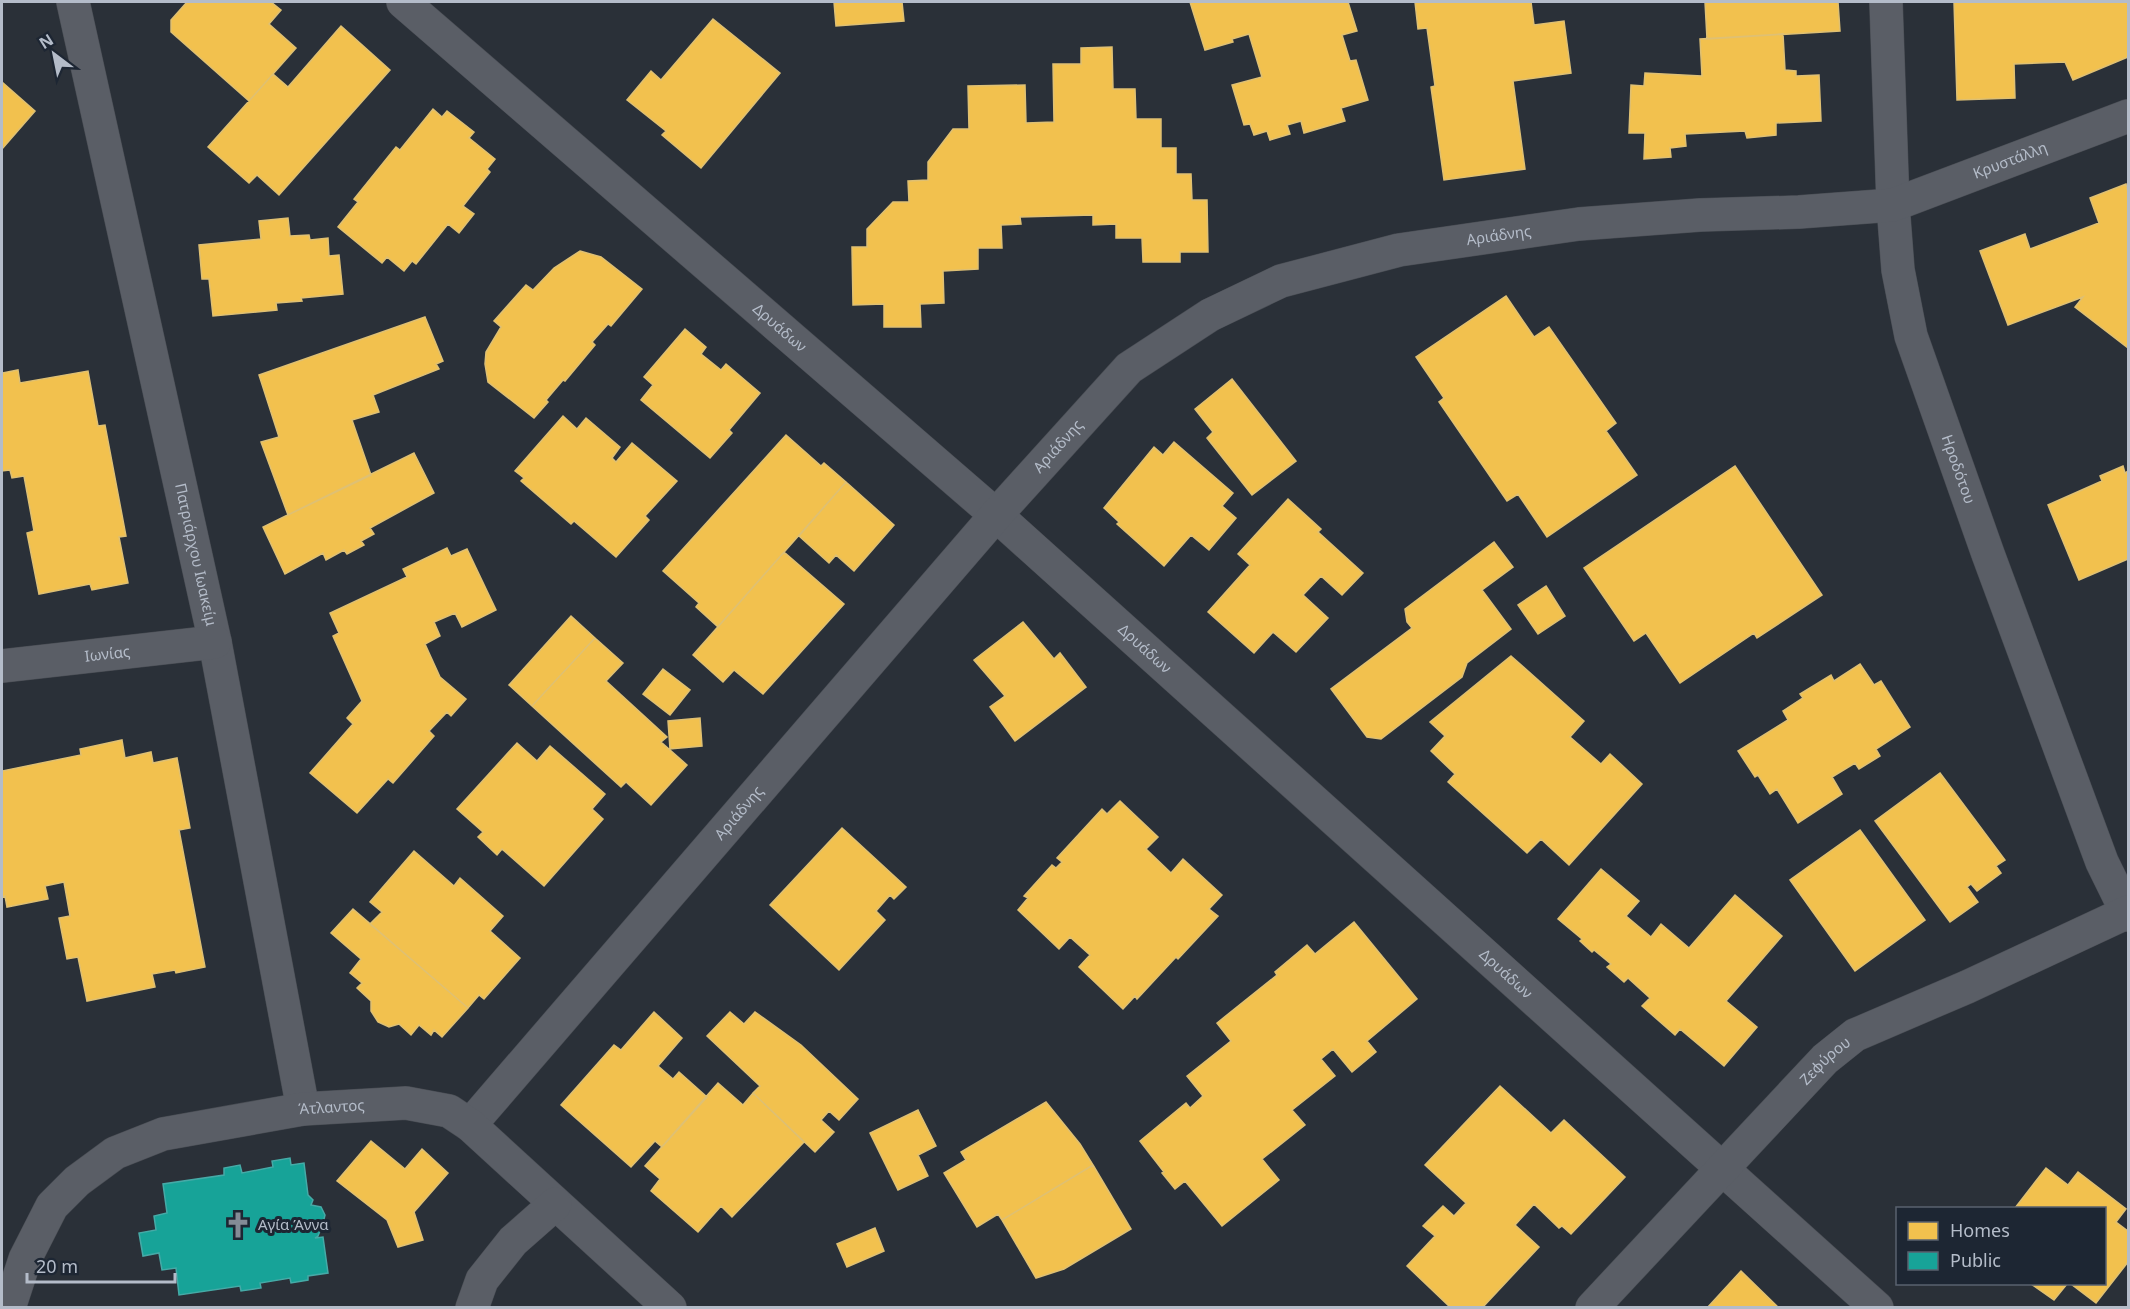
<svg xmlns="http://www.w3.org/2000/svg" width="2130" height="1309" viewBox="0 0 2130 1309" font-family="'Noto Sans',sans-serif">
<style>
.homes{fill:#f2c14e;stroke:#dfc073;stroke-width:1.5}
.public{fill:#17a398;stroke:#46aaa7;stroke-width:1.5}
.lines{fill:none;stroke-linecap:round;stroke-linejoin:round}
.street-casing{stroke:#484c53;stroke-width:34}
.street{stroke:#5a5e66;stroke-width:33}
.labels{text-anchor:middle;stroke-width:6;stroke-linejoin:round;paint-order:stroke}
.street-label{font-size:15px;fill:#b4bcc9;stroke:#1d2633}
.poi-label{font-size:15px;fill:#b4bcc9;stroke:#1d2633;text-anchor:start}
</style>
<rect width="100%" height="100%" fill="#2a3038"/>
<!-- homes -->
<path class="homes" d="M 187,2 L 271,2 L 281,10 L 269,24 L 296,48 L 249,101 L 171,32 L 171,20 Z
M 834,2 L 902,2 L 904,21 L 836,26 Z
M 1190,2 L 1348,2 L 1357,31 L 1342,35 L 1350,61 L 1356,60 L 1368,100 L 1341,108 L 1345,121 L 1304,133 L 1301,121 L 1287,125 L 1290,134 L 1270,140 L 1267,131 L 1254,135 L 1250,124 L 1244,125 L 1232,85 L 1262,77 L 1249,34 L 1232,39 L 1233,42 L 1205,50 Z
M 1415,2 L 1531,2 L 1534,25 L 1564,21 L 1571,73 L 1513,81 L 1525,169 L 1444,180 L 1431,87 L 1435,86 L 1427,28 L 1418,29 Z
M 1705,2 L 1838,2 L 1840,31 L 1707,39 Z
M 1954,2 L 2128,2 L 2128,57 L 2073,80 L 2065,62 L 2014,64 L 2015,98 L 1957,100 Z
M 713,19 L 780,73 L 701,168 L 662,135 L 666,131 L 627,100 L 651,71 L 661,80 Z
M 341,26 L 390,70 L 279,195 L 257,175 L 249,183 L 208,147 L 273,74 L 288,87 Z
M 1783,34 L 1785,70 L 1796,71 L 1796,76 L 1819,75 L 1821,121 L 1776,123 L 1776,135 L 1747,138 L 1745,131 L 1685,134 L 1686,146 L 1670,148 L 1671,157 L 1644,159 L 1645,133 L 1629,133 L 1631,85 L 1644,86 L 1645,73 L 1702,76 L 1700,39 Z
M 1112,47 L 1113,89 L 1135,89 L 1136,119 L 1161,119 L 1161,148 L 1176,148 L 1176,174 L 1191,174 L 1192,200 L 1207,200 L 1208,252 L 1180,252 L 1180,262 L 1143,262 L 1142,238 L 1116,238 L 1116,224 L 1093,225 L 1093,215 L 1020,217 L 1021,224 L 1001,225 L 1002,248 L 978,248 L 978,269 L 943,271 L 944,303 L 920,304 L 921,327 L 884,327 L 884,304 L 853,305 L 852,247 L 867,247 L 867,229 L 893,202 L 909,202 L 908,181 L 928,180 L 928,162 L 953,129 L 969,129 L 968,86 L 1025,85 L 1026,123 L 1054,122 L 1053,64 L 1081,64 L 1081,48 Z
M 2,82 L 35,111 L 2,149 Z
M 433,109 L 442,117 L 447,111 L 474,132 L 469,138 L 495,159 L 487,169 L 490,172 L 463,206 L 474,214 L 459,233 L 448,224 L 416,264 L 412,261 L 404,271 L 387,257 L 382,263 L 338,227 L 358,202 L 354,199 L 396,147 L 400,150 Z
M 2126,184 L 2128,192 L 2128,348 L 2075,307 L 2083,297 L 2008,325 L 1980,251 L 2025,234 L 2030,249 L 2099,223 L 2090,198 Z
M 288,218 L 290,236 L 309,235 L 310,240 L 328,238 L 329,256 L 339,255 L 343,294 L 301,298 L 302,301 L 276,303 L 277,310 L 213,316 L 209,279 L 202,279 L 199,245 L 261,239 L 259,221 Z
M 580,251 L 601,257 L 642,289 L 611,326 L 608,324 L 592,342 L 595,345 L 565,381 L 563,380 L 546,400 L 548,402 L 534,418 L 488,382 L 485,364 L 486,352 L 501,327 L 494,321 L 526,285 L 533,290 L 554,268 Z
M 1506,296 L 1534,337 L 1549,327 L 1616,423 L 1606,431 L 1637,475 L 1547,537 L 1518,494 L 1507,501 L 1439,402 L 1444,398 L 1416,357 Z
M 425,317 L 443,361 L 436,364 L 439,369 L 373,395 L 379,412 L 352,420 L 371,475 L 288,515 L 261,442 L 279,437 L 259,375 Z
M 685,329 L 706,347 L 701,354 L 721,370 L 726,364 L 760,393 L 729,430 L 732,433 L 710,458 L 641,400 L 653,385 L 644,377 Z
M 18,370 L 20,383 L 88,371 L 98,426 L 105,425 L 126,536 L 119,537 L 128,583 L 92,590 L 90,584 L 39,594 L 27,533 L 34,531 L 24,476 L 12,478 L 10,470 L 2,471 L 2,373 Z
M 1232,379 L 1296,461 L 1252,495 L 1207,438 L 1213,432 L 1195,409 Z
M 563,416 L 577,429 L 586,418 L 620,447 L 612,458 L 616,462 L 632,443 L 677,481 L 645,516 L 649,520 L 616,557 L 574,521 L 571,524 L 521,481 L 524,478 L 515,471 Z
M 786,435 L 821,466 L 824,463 L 846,482 L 718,627 L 696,607 L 699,603 L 663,571 Z
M 1174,442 L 1233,493 L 1222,506 L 1236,518 L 1209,550 L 1191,535 L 1164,566 L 1117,524 L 1119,522 L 1104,508 L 1154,447 L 1163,455 Z
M 414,453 L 434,493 L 370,528 L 374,534 L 361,541 L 364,545 L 347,554 L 344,550 L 326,560 L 323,553 L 285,574 L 263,527 Z
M 1735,466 L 1822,595 L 1757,638 L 1754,633 L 1680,683 L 1646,633 L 1634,641 L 1584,568 Z
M 2123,466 L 2125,473 L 2128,471 L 2128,559 L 2079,580 L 2048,505 L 2102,481 L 2100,476 Z
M 846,482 L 894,525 L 854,571 L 836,555 L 829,563 L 799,536 Z
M 1288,499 L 1321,529 L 1318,532 L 1363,573 L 1342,595 L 1321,576 L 1303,595 L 1328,618 L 1296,652 L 1273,632 L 1254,653 L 1208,612 L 1250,565 L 1238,554 Z
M 1494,542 L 1513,567 L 1482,590 L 1511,629 L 1467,663 L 1462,677 L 1381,739 L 1367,737 L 1331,689 L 1412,628 L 1407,622 L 1405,609 Z
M 447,548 L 451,556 L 467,549 L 496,610 L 462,627 L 455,613 L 434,622 L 440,636 L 425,644 L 440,677 L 466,699 L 451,716 L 447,712 L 429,731 L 434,736 L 393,783 L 388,779 L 357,813 L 310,773 L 353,724 L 347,718 L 362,701 L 333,636 L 339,633 L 330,613 L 407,577 L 403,569 Z
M 784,552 L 844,604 L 763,694 L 734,670 L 723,682 L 693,655 Z
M 1546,586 L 1565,616 L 1538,634 L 1518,605 Z
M 571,616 L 595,638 L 532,706 L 509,685 Z
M 1023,622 L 1054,659 L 1060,653 L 1086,687 L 1015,741 L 990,707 L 1005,696 L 974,660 Z
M 595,638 L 623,663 L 606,681 L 667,737 L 661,742 L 687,765 L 651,805 L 626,782 L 621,787 L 532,706 Z
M 1511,656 L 1584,721 L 1570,737 L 1601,764 L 1610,754 L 1642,784 L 1569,865 L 1541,839 L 1527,853 L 1448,782 L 1455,774 L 1431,751 L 1445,736 L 1430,722 Z
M 1860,664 L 1874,685 L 1881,681 L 1910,727 L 1876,749 L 1880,756 L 1859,769 L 1855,763 L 1832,777 L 1842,794 L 1798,823 L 1777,789 L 1770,794 L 1758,775 L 1755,777 L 1738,751 L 1788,720 L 1783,711 L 1803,698 L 1800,694 L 1831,675 L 1834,681 Z
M 663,669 L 690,690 L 670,715 L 643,694 Z
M 700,718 L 702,746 L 670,749 L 668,721 Z
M 122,740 L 125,758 L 151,752 L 153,763 L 177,758 L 190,828 L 179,830 L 205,967 L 176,973 L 175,970 L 152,974 L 155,987 L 87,1001 L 78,957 L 67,959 L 59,918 L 70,916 L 64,882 L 45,886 L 48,899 L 7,907 L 5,896 L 2,897 L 2,771 L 81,755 L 80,749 Z
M 517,743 L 537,761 L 550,746 L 605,794 L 592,809 L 603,819 L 544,886 L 502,849 L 497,855 L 478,837 L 483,832 L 457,809 Z
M 1940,773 L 2005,860 L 1996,866 L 2001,873 L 1977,891 L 1971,884 L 1967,887 L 1978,902 L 1950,922 L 1875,821 Z
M 1120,801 L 1158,837 L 1146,849 L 1171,873 L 1183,859 L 1222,895 L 1209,909 L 1218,916 L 1178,959 L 1176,957 L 1137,999 L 1135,996 L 1123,1009 L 1079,967 L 1090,955 L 1070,937 L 1059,949 L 1018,910 L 1028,898 L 1024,896 L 1052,865 L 1056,868 L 1062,862 L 1057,858 L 1102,809 L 1107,814 Z
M 842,828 L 906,887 L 894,899 L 890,895 L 876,911 L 885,920 L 839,970 L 770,905 Z
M 1860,830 L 1925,920 L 1855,971 L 1790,880 Z
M 414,851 L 454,886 L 460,878 L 503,916 L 490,931 L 520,958 L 484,999 L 479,995 L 468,1008 L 370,924 L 382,912 L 370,902 Z
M 1601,869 L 1639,901 L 1626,916 L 1651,937 L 1661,924 L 1689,948 L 1735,895 L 1782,936 L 1726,1001 L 1757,1027 L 1724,1066 L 1680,1029 L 1675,1035 L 1642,1006 L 1650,998 L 1628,978 L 1624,982 L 1607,967 L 1611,964 L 1594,950 L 1592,952 L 1580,941 L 1582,939 L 1558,919 Z
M 353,909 L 468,1008 L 442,1037 L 434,1030 L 431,1035 L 419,1025 L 411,1035 L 399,1024 L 389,1027 L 378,1022 L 371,1011 L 371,1001 L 357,988 L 362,983 L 350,973 L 361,959 L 331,933 Z
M 1354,922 L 1417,999 L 1367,1041 L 1376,1052 L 1352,1072 L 1333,1049 L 1321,1059 L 1335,1076 L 1292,1110 L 1305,1125 L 1262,1159 L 1279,1180 L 1222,1226 L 1185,1181 L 1175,1189 L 1162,1173 L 1164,1172 L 1140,1141 L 1186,1103 L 1190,1108 L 1203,1096 L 1187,1076 L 1231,1041 L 1217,1023 L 1277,975 L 1275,972 L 1307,945 L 1315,954 Z
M 654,1012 L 682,1038 L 658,1066 L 673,1079 L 679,1072 L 707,1097 L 662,1147 L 655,1141 L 631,1167 L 561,1105 L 614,1045 L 621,1050 Z
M 730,1012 L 744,1024 L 755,1012 L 801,1045 L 858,1099 L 839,1120 L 829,1111 L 821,1120 L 834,1132 L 815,1152 L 753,1093 L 760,1086 L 707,1036 Z
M 718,1083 L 743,1105 L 753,1093 L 804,1142 L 732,1217 L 721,1206 L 698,1232 L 651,1191 L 660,1179 L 645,1166 Z
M 1500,1086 L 1551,1133 L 1564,1120 L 1625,1177 L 1571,1234 L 1562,1226 L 1559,1228 L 1534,1204 L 1515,1225 L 1539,1247 L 1482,1308 L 1451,1308 L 1407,1266 L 1435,1236 L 1423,1226 L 1443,1206 L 1454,1216 L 1466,1203 L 1425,1165 Z
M 1046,1102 L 1080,1144 L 1093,1165 L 1002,1220 L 998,1214 L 977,1227 L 944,1173 L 966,1160 L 961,1152 Z
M 918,1110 L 936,1146 L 918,1155 L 928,1176 L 898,1190 L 870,1133 Z
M 371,1141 L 405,1169 L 422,1149 L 448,1173 L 414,1212 L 423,1240 L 398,1247 L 387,1220 L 337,1181 Z
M 1093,1165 L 1131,1229 L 1064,1269 L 1036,1278 L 1002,1220 Z
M 2046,1168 L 2068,1185 L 2078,1172 L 2126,1209 L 2116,1222 L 2128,1231 L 2128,1262 L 2096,1303 L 2071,1284 L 2104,1284 L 2104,1208 L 2015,1208 Z
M 875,1228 L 884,1251 L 847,1267 L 837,1244 Z
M 1741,1271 L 1779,1308 L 1707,1308 Z
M 2031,1284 L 2067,1284 L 2054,1300 Z"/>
<!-- public -->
<path class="public" d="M 290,1158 L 291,1165 L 304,1163 L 308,1195 L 313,1200 L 311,1205 L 321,1207 L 325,1215 L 323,1223 L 316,1227 L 320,1231 L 318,1236 L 315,1238 L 323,1237 L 328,1273 L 308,1276 L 308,1280 L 291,1283 L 290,1278 L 260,1283 L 261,1288 L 241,1291 L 240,1286 L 179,1295 L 176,1268 L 162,1270 L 159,1253 L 143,1256 L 139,1233 L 156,1230 L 154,1216 L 167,1213 L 163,1184 L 224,1175 L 224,1168 L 240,1165 L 242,1173 L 273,1167 L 272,1161 Z"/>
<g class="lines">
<!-- street casing -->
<g class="street-casing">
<g id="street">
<path id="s1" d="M 73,2 L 215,642 L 303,1109"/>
<path id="s2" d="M 403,2 L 996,515 L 1877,1308"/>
<path id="s3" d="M 1886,2 L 1893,205 L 1898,270 L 1911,336 L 1988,554 L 2102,862 L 2128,915"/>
<path id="s4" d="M 2,666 L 215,642"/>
<path id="s5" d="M 470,1125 L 996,515 L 1129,368 L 1210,315 L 1281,281 L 1399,250 L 1579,224 L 1700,215 L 1799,212 L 1893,205 L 2128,116"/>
<path id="s6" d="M 9,1308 L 25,1259 L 52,1206 L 77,1181 L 115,1153 L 163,1134 L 303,1109 L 406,1103 L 449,1111 L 470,1125 L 670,1308"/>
<path d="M 472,1308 L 482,1280 L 513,1241 L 555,1204"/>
<path id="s7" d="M 1592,1308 L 1825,1059 L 1855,1035 L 1967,987 L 2128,912"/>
</g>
</g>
<!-- street -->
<use href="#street" class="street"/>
</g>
<!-- icons -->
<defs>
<g id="church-bare" transform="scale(2.07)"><path d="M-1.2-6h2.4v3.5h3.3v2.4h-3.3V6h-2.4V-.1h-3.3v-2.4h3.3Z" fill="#848b96" stroke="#1d2633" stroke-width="2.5" paint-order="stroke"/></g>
</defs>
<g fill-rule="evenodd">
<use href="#church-bare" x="238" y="1225"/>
</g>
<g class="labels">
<!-- street labels -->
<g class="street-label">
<text dy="5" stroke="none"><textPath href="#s5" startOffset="1923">Κρυστάλλη</textPath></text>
<text dy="5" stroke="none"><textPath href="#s5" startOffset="1402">Αριάδνης</textPath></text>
<text dy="5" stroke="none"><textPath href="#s2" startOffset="498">Δρυάδων</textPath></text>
<text dy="5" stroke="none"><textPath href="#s5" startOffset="898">Αριάδνης</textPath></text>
<text dy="5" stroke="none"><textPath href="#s3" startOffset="477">Ηροδότου</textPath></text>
<text dy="5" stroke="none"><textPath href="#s1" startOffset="566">Πατριάρχου Ιωακείμ</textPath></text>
<text dy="5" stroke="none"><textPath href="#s2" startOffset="984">Δρυάδων</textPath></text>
<text dy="5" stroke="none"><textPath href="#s4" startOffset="106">Ιωνίας</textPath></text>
<text dy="5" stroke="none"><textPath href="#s5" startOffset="412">Αριάδνης</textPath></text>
<text dy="5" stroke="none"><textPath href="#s2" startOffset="1470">Δρυάδων</textPath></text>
<text dy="5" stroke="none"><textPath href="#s7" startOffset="340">Ζεφύρου</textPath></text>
<text dy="5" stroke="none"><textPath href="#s6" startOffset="416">Άτλαντος</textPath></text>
</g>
<!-- poi labels -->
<g class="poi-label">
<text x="258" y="1230">Αγία Άννα</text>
</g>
</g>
<!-- border -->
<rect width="2130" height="1309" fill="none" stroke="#b4bcc9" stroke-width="6"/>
<!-- legend -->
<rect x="1896" y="1207" width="210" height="78" fill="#1d2633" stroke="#59626f" stroke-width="1.5"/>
<rect x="1908" y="1222" width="30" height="18" fill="#f2c14e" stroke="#59626f" stroke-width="1.5"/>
<text x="1950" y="1237" font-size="18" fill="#b4bcc9">Homes</text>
<rect x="1908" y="1252" width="30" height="18" fill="#17a398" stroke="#59626f" stroke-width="1.5"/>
<text x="1950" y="1267" font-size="18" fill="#b4bcc9">Public</text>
<!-- north arrow -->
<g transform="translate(54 54) rotate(328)" stroke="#1d2633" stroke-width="4.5" paint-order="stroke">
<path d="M0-4.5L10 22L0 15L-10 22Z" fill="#b4bcc9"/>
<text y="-9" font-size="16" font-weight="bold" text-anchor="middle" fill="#b4bcc9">N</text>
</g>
<!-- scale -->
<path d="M27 1273v9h148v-9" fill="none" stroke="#b4bcc9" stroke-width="3"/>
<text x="36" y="1273" font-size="18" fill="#b4bcc9" stroke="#1d2633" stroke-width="4.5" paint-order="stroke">20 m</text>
</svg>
